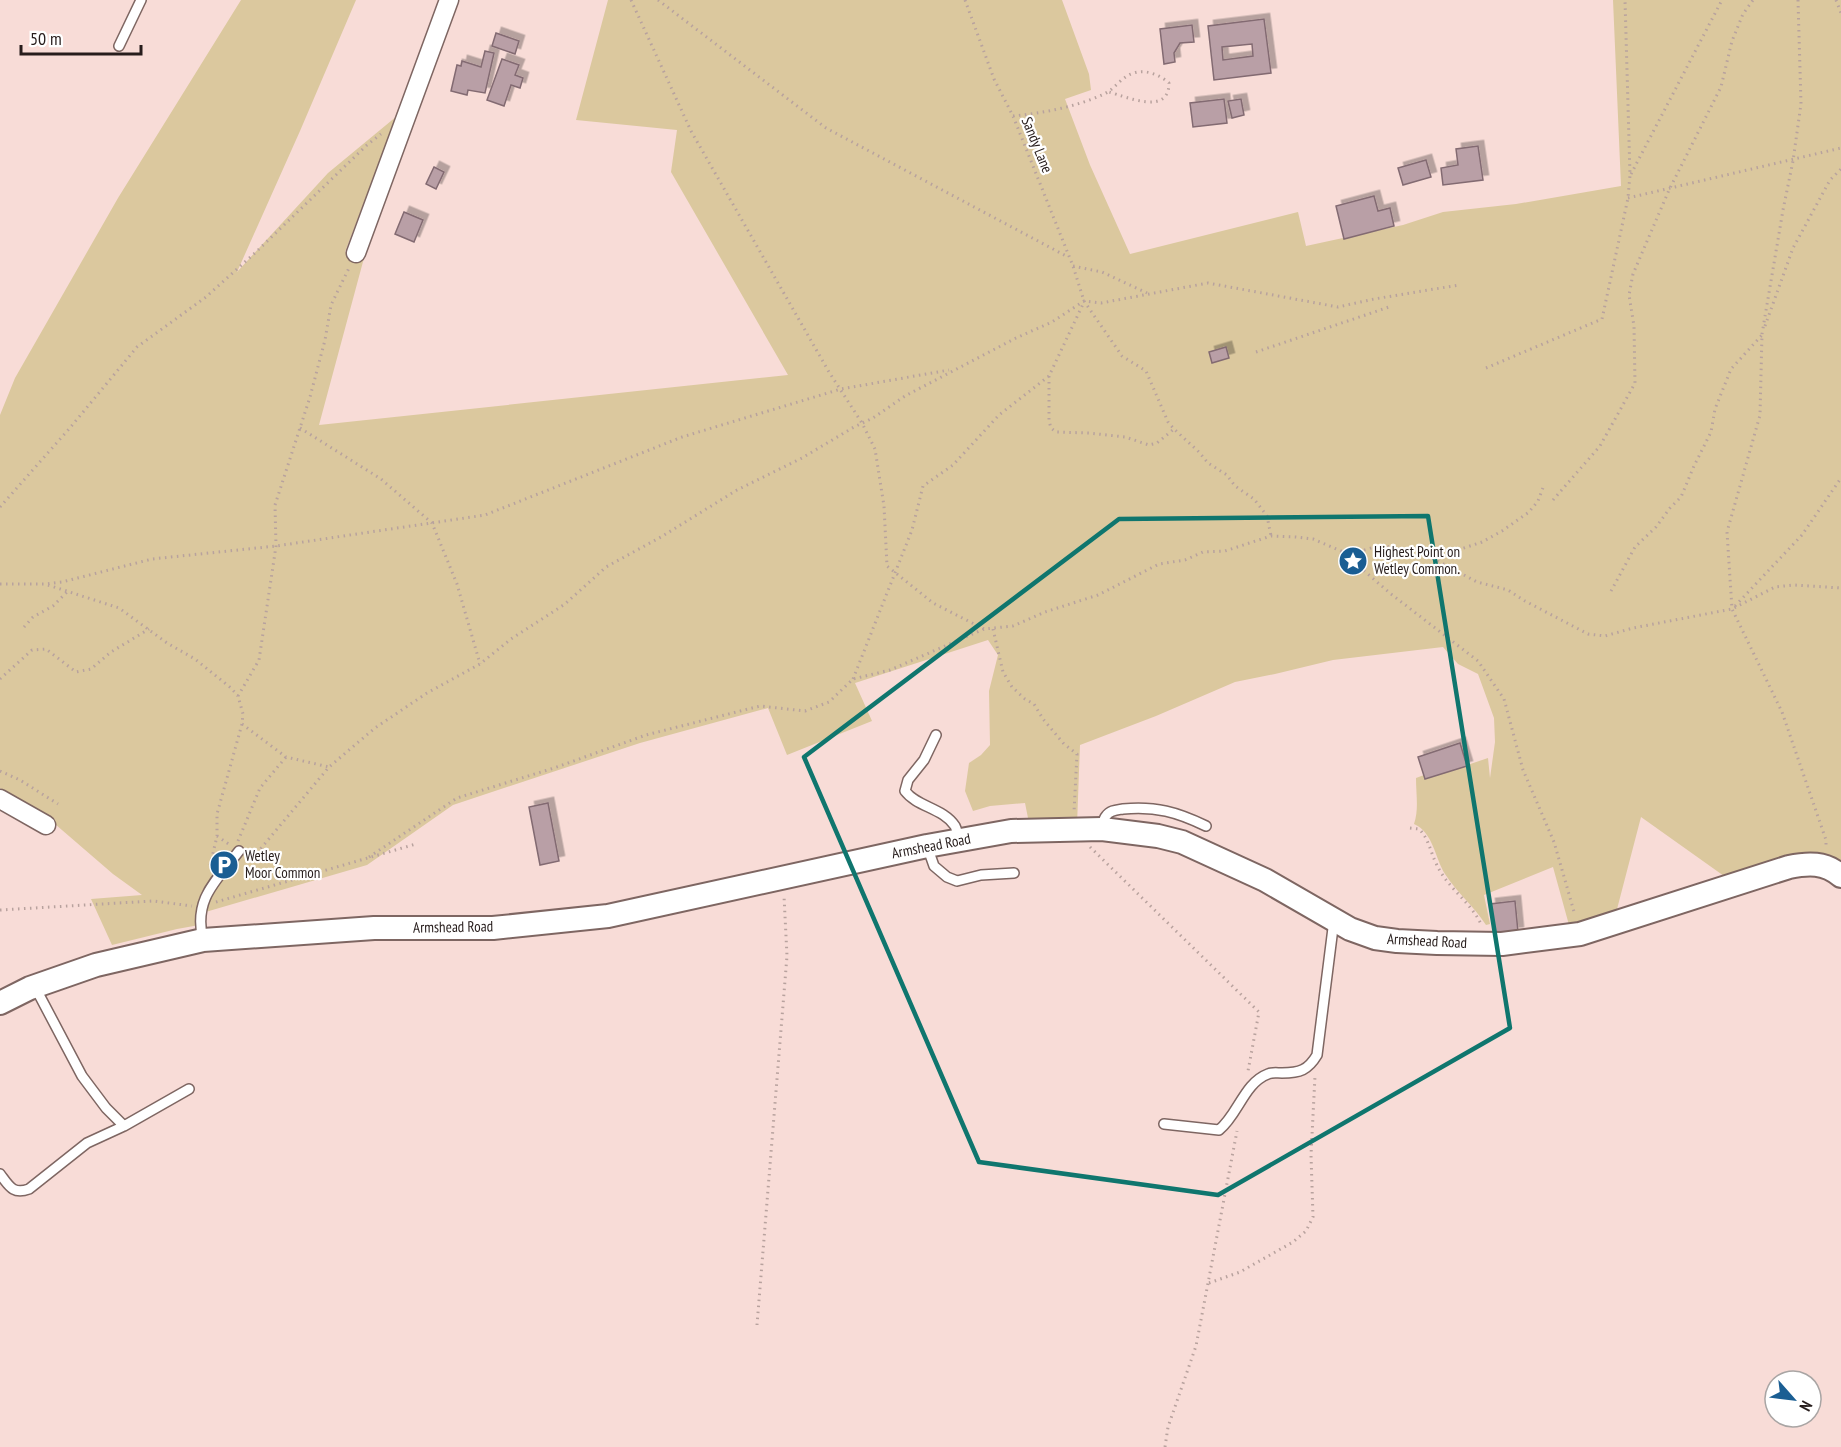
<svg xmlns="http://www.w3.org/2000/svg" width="1841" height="1447" viewBox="0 0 1841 1447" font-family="'PT Sans Narrow',sans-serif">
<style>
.green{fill:#dbc89e}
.building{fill:#b99fa6;stroke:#836b72;stroke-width:1.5;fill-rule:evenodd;filter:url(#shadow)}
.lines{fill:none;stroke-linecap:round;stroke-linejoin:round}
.service-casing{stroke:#7e6662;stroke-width:12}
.minor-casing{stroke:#7e6662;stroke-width:21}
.tertiary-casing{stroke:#7e6662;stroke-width:26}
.path{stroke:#b8a29e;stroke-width:3;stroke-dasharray:1.5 4.5;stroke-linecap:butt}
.service{stroke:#fff;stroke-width:9}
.minor{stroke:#fff;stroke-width:18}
.tertiary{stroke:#fff;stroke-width:22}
.marked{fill:none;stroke:#0f766e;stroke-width:4.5;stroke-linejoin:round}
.labels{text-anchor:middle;stroke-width:4.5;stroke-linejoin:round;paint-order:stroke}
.street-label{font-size:15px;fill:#271d1c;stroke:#fff}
.poi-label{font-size:15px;fill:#271d1c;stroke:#fff;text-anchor:start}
</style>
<defs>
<filter id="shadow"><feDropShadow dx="5.5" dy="-5.5" stdDeviation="0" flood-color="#0004"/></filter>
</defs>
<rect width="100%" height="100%" fill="#f8dcd7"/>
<!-- green -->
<path class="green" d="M 241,0 L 356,0 L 300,131 L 237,272 L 328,173 L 397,116 L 345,252 L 364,258 L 319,425 L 788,375 L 671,172 L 677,130 L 576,120 L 608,0 L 1062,0 L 1089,74 L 1091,90 L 1065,99 L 1090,165 L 1130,254 L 1298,212 L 1306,246 L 1403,225 L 1443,212 L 1516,204 L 1621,186 L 1613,0 L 1841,0 L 1841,865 L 1800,857 L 1724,876 L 1641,817 L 1616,913 L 1569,925 L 1553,867 L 1484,895 L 1490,924 L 1486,925 C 1474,906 1457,893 1445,874 C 1435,858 1433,832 1414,824 C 1419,810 1416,794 1416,778 L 1424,775 L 1426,779 L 1488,758 L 1490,778 L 1495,742 L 1494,718 L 1478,674 L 1458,664 L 1443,647 L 1333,660 L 1275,674 L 1235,682 L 1156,716 L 1080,745 L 1077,825 L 1028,818 L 1025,803 L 990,806 L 973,811 L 965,791 L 969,763 L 981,755 L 990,745 L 989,691 L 998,655 L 988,640 L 855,683 L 872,721 L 787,755 L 768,708 L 640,743 L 453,805 L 367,865 L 209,911 L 203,913 L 205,924 L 177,929 L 112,945 L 91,899 L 142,895 L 113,874 L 55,824 L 55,820 L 0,788 L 0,415 L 15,378 L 118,198 Z"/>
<!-- building -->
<path class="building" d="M 1264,19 L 1271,73 L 1214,80 L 1208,26 ZM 1252,44 L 1253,56 L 1223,60 L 1222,47 Z
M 1192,25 L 1194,42 L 1180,43 L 1174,53 L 1175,62 L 1164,64 L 1160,29 Z
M 496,33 L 519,41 L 515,54 L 492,46 Z
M 485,51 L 494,53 L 485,93 L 468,90 L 467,95 L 451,91 L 457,65 L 461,66 L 462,61 L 481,67 Z
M 502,59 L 519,65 L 515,75 L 523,78 L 520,88 L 511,85 L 504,106 L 487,100 Z
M 1224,99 L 1227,123 L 1193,127 L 1190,103 Z
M 1241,99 L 1244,115 L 1232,118 L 1228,101 Z
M 1478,146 L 1483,180 L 1443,185 L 1441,168 L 1458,165 L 1456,149 Z
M 1426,160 L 1431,177 L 1403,185 L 1398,168 Z
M 434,167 L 444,172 L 436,189 L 426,184 Z
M 1374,196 L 1378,211 L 1390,208 L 1394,226 L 1344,239 L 1336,206 Z
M 404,212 L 423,220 L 414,242 L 395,234 Z
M 1226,347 L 1229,358 L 1212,363 L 1209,352 Z
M 1460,743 L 1467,766 L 1425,779 L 1418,757 Z
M 548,803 L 559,861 L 540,865 L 529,807 Z
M 1515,901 L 1518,932 L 1494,934 L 1490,904 Z"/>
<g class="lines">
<!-- service casing -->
<g class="service-casing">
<path id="service" d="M 119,46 L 141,0
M 936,735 L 924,760 L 908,780 L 905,791 C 917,807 943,808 955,826 C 957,830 958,836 960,840
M 1102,829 C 1103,825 1103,819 1106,816 C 1110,810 1117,810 1123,809 C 1156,806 1177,812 1206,826
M 927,846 L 934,866 L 947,877 L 957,881 L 981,875 L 1014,873
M 203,940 C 193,899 216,881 239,851
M 35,987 L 82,1076 L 106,1108 L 124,1126
M 1164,1124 L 1219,1130 C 1238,1115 1244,1083 1268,1074 C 1272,1072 1277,1073 1282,1073 C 1300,1073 1308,1070 1317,1055 L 1334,920
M 0,1174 C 9,1186 13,1195 29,1189 L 87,1143 L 124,1126 L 189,1089"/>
</g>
<!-- minor casing -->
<g class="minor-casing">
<path id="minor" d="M 356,253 L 449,0
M 0,799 L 46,825"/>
</g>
<!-- tertiary casing -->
<g class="tertiary-casing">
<path id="tertiary" d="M 0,1003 L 30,988 L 96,965 L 203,940 L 374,928 L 493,928 L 608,916 L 927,846 L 1011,831 L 1102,829 L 1158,836 L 1182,842 L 1265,880 L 1350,929 L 1375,938 L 1397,941 L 1437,943 L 1502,944 L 1580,934 L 1789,867 C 1808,863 1825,862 1841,876"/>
</g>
<!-- path -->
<path class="path" d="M 631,0 L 691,131 L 829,372 L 862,423 L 875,449 L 884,506 L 887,566 L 933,603 L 984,629
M 658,0 L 826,128 L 1068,257
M 965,0 L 994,79 L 1013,116 L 1073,266 L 1084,301 L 1122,356 L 1146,371 L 1168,422 L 1174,429 L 1199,452 L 1208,463 L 1227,475 L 1235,486 L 1254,499 L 1267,516 L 1271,536
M 1798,0 L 1801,104 L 1793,161 L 1783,210 L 1762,334 L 1760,415 L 1727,532 L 1732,609 L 1782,712 L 1826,840 L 1826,847
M 1836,0 L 1841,13
M 1013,116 C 1043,113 1076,107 1104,94 C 1115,89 1122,76 1134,73 C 1146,69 1160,75 1169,83 C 1169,116 1127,97 1109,92
M 1631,174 L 1722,0
M 1628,198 L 1841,148
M 1073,266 L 1102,272 L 1147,293
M 1765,326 L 1793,248 L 1830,180 L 1841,169
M 1256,352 L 1389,307
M 1486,368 L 1602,319 L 1628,198 L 1630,175 L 1625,0
M 1049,376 L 1049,421 L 1051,428 L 1056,432 L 1089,433 L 1125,437 L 1149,445 L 1157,443 L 1174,429
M 300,428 L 381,479 L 432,523 L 457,584 L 480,664
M 1553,500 L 1600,446 L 1635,383 L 1634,326 L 1629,295 L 1633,274 L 1669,190 L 1721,87 L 1732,41 L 1743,14 L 1753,0
M 0,507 L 69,429 L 137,347 L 206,297 L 256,252 L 367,145 L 381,134
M 1341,551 L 1391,594 L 1478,661 L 1504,699 L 1523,770 L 1554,842 L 1575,915
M 1427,555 L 1477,582 L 1508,590 L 1525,601 L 1588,634 L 1605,636 L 1633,628 L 1732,609 L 1775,587 L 1794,585 L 1841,588
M 0,584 L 45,584 L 62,582 L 152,559 L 276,546 L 485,515 L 682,437 L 841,389 L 949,370
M 48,585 L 119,608 L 167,643 L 195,659 L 231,688 L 238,696 L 243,714 L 242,724 L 217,814 L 217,836 L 210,866
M 1611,591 L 1635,547 L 1656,527 L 1670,508 L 1681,497 L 1694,466 L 1711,432 L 1715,409 L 1731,369 L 1762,335
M 1735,606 L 1802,535 L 1841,478
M 24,627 L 33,617 L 53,606 L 68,591
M 993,629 L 1003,672 L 1012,687 L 1025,699 L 1034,704 L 1043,719 L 1064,744 L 1077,754 L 1074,812
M 0,679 L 32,650 L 46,649 L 76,672 L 91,669 L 111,652 L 149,629
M 853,679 L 912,530 L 923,486 L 953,465 L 999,415 L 1049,376 L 1084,302
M 238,696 L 259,660 L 276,546 L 275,505 L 310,397 L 325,340 L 331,305 L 349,268
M 242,724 L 286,757 L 329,767
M 0,771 L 20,780 L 58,804
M 1410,828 L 1419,829 C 1429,839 1430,851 1436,863 C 1446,887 1470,901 1481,924
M 217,836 L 230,845
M 238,841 L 260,788 L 286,757
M 1090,847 L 1259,1012 L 1248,1071
M 248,857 L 252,859 L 329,767 L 375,728 L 427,693 L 480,664 L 511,639 L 565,604 L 606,567 L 661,537 L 737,490 L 802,458 L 854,427 L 873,418 L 905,396 L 1016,338 L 1052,322 L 1084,301 L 1101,303 L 1208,283 L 1338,307 L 1374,299 L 1459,285
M 369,857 L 457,798 L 554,768 L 646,735 L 760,706 L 805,711 L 829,702 L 853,679 L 890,670 L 984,629 L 1013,626 L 1045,612 L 1098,595 L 1159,564 L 1185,560 L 1203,552 L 1225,551 L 1271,536 L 1296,537 L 1313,539 L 1341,551 L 1361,551 L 1378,546 L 1393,547 L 1425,554 L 1443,555 L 1482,542 L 1502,531 L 1529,512 L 1538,501 L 1544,485
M 216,902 L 416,844
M 0,910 L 153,901 L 192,906
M 1209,1283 L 1240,1272 L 1293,1242 L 1306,1231 L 1313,1217 L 1311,1155 L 1315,1076
M 757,1325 L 787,956 L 784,896
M 1165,1447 L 1168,1427 L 1196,1346 L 1237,1131"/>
<!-- service -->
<use href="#service" class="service"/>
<!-- minor -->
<use href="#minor" class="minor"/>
<!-- tertiary -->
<use href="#tertiary" class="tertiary"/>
</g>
<!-- marked area -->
<path class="marked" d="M 1428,516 L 1510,1028 L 1218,1195 L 979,1162 L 804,757 L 1119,519 Z"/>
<!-- icons -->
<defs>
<g id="sight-disc" transform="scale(1.5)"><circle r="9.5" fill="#1a5e93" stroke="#fff"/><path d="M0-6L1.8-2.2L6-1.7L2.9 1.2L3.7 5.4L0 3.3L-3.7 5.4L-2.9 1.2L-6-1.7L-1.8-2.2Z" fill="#fff"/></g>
<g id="parking-disc" transform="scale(1.5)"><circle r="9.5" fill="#1a5e93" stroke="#fff"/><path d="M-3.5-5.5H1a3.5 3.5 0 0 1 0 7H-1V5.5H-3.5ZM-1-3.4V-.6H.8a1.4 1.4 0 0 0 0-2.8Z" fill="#fff"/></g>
</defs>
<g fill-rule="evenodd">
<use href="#sight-disc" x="1353" y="561"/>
<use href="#parking-disc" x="224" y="865"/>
</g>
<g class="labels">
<!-- street labels -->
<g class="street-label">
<text transform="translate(1037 145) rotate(68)" y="5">Sandy Lane</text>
<text transform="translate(931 846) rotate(-11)" y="5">Armshead Road</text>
<text transform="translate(453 927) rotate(-1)" y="5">Armshead Road</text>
<text transform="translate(1427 941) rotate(3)" y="5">Armshead Road</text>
</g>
<!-- poi labels -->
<g class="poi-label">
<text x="1374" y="557">Highest Point on<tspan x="1374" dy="17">Wetley Common.</tspan></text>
<text x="245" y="861">Wetley<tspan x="245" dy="17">Moor Common</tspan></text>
</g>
</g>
<!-- north arrow -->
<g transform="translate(1793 1399) rotate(118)"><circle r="28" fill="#ffffff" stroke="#a9a5a4" stroke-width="1.5"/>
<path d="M0-4.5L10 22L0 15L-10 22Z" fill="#1a5e93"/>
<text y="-9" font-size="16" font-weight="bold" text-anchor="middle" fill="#271d1c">N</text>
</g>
<!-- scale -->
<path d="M21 45v9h120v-9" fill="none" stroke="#271d1c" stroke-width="3"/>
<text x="30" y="45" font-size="18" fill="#271d1c" stroke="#ffffff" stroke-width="4.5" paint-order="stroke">50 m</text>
</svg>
